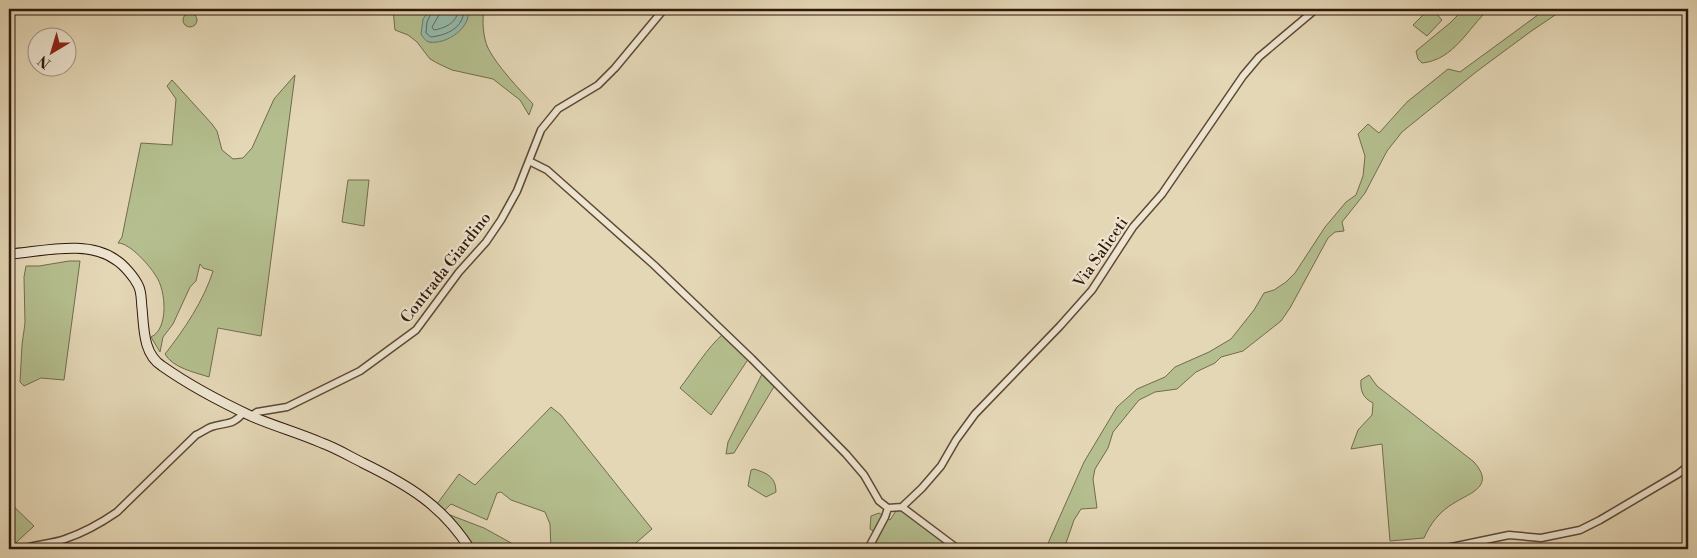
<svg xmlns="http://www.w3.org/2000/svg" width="1697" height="558" viewBox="0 0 1697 558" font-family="'Libre Bodoni',serif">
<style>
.green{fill:#b4be8e;stroke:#726b4d}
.water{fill:#96baaa;stroke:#6e796b}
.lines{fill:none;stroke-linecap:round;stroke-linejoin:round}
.shore{stroke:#64695b;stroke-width:1}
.minor-casing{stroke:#5e4836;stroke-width:9}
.secondary-casing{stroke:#31180c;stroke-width:11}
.minor{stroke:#ede5d0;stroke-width:6}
.secondary{stroke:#ede5d0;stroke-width:9}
.labels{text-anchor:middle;stroke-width:4.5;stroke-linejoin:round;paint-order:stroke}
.street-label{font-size:16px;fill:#31180c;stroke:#ede5d0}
</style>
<rect width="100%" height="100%" fill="#e4d7b6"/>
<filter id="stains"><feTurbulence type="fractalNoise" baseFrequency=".004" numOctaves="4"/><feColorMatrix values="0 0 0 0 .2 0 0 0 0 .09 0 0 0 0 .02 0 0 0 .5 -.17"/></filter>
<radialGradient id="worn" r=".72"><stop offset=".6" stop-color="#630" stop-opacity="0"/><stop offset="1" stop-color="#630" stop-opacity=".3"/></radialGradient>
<!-- green -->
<path class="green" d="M 393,9 L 430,9 L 427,12 L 429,42 C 446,41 458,22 469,11 L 468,9 L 484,9 C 482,21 483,37 488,48 C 497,66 519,89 533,104 L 529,115 L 520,100 L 493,79 L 452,70 L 439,64 L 430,59 L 417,42 L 408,35 L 395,30 Z
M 1429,9 L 1437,9 L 1435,12 L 1442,20 L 1427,36 L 1413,25 Z
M 1464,9 L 1489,9 C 1468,28 1454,60 1422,63 L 1418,59 L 1416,51 L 1450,23 Z
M 1546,9 L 1564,9 L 1530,32 L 1476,72 L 1402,132 L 1387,151 L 1365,193 L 1342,222 L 1344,231 L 1335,232 L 1328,238 L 1290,308 L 1281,321 L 1243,351 L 1221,357 L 1215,363 L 1196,372 L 1177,389 L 1155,392 L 1139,400 L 1113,432 L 1108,448 L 1095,469 L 1093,479 L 1097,508 L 1081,509 L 1074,520 L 1064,549 L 1047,549 L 1049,541 L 1084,462 L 1117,407 L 1137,389 L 1165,377 L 1175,367 L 1209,352 L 1231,339 L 1254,310 L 1264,293 L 1274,290 L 1286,282 L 1295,273 L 1325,227 L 1346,202 L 1356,195 L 1363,176 L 1365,156 L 1358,134 L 1368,124 L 1379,133 L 1407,102 L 1448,69 L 1460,72 Z
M183 20a7 7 0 1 1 14 0a7 7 0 1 1-14 0Z
M 295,75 L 261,336 L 218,328 L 209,377 C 194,372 173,368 165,354 C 184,330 204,300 213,271 L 203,268 L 200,264 L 196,281 L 190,287 L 173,324 L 163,337 L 160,352 L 151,337 C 169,329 166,290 156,276 C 150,266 130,243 118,243 L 122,237 L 141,143 L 172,145 L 176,99 L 167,86 L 172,80 L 212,124 L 217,131 L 222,150 L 233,159 L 243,158 L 252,148 L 274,99 Z
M 348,180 L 369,180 L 364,226 L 342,222 Z
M 69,261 L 80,261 L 64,380 L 41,378 L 24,386 L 20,382 L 22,345 L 25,323 L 24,277 L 26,266 L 39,266 Z
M 723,334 L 749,358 L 711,415 L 680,388 C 693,371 708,347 723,334 Z
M 763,372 L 775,385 L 734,453 L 726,454 L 728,442 Z
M 1369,375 L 1377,386 L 1474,462 C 1495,486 1472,492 1454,503 C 1440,511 1430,524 1424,538 L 1390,541 L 1382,444 L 1351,449 L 1358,430 L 1372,415 L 1373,403 C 1363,398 1360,391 1361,380 Z
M 551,407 L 561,415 L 652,529 L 629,549 L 551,549 L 550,524 L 545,512 L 511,500 L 501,492 L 497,493 L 487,520 L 451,504 L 445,510 L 437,504 L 459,474 L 475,485 Z
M 754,469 C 767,473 776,477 776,492 L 766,497 L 748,486 L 751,470 Z
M 9,502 L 34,526 L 9,549 Z
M 898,508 L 953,549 L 871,549 L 878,534 L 870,529 L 871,516 L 879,513 L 890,520 Z
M 450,515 L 484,528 L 522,549 L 472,549 L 447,516 Z"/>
<!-- water -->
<path class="water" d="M 430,9 L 468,9 C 472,27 447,45 429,42 C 425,41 423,37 421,34 L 423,19 Z"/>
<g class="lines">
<!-- shore -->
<path class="shore" d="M 433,9 L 427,22 L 426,33 L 431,37 C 447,35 464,28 464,9
M 439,9 L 439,15 L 432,27 L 434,30 C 446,28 458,22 458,9"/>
<!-- minor casing -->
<g class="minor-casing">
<path id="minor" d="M 529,161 L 547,170 L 654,265 L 752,359 L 846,454 L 864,475 L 879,501 L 888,508 L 902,507 L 958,549
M 251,416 L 257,412 L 287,407 L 360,371 L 416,330 L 459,272 L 486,242 L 501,220 L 517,191 L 541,130 L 558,109 L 598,85 L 615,68 L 664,9
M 902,507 L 922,488 L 941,466 L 956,440 L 975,414 L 1060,326 L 1092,290 L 1133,227 L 1162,194 L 1243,76 L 1259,57 L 1316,9
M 23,549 C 36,544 51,544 65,539 C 83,533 101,523 117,512 L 196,435 C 201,433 206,429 211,427 C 226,422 233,426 244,412
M 868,549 L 885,517 L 888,508
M 1442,549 L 1509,535 L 1541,538 L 1580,530 L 1600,520 L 1678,474 L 1688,466"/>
</g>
<!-- secondary casing -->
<g class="secondary-casing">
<path id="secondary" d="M 9,254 C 41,252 88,239 116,260 C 124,265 134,277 138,285 C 142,292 141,301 142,308 C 144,328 143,354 162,366 C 189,385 221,402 251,416 C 274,426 299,433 322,443 C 336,448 349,456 363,463 C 408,485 442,505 470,549"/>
</g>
<!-- minor -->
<use href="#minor" class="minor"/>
<!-- secondary -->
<use href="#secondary" class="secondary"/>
</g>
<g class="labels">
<!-- street labels -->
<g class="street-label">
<text transform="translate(1100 252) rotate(-55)" y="6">Via Saliceti</text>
<text transform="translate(445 267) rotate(-52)" y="6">Contrada Giardino</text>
</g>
</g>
<!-- margin -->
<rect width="1697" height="558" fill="none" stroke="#e4d7b6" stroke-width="30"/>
<rect x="10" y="10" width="1677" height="538" fill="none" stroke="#31180c" stroke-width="2.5"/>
<rect x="15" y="15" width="1667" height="528" fill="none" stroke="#31180c"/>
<!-- north arrow -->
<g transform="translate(52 52) rotate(218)"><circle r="24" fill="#ede5d0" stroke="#a29382"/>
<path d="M0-4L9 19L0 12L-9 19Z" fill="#8f2418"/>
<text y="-8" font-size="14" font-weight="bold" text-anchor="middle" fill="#31180c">N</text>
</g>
<rect width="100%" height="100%" filter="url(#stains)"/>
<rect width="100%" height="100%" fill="url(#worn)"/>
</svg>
